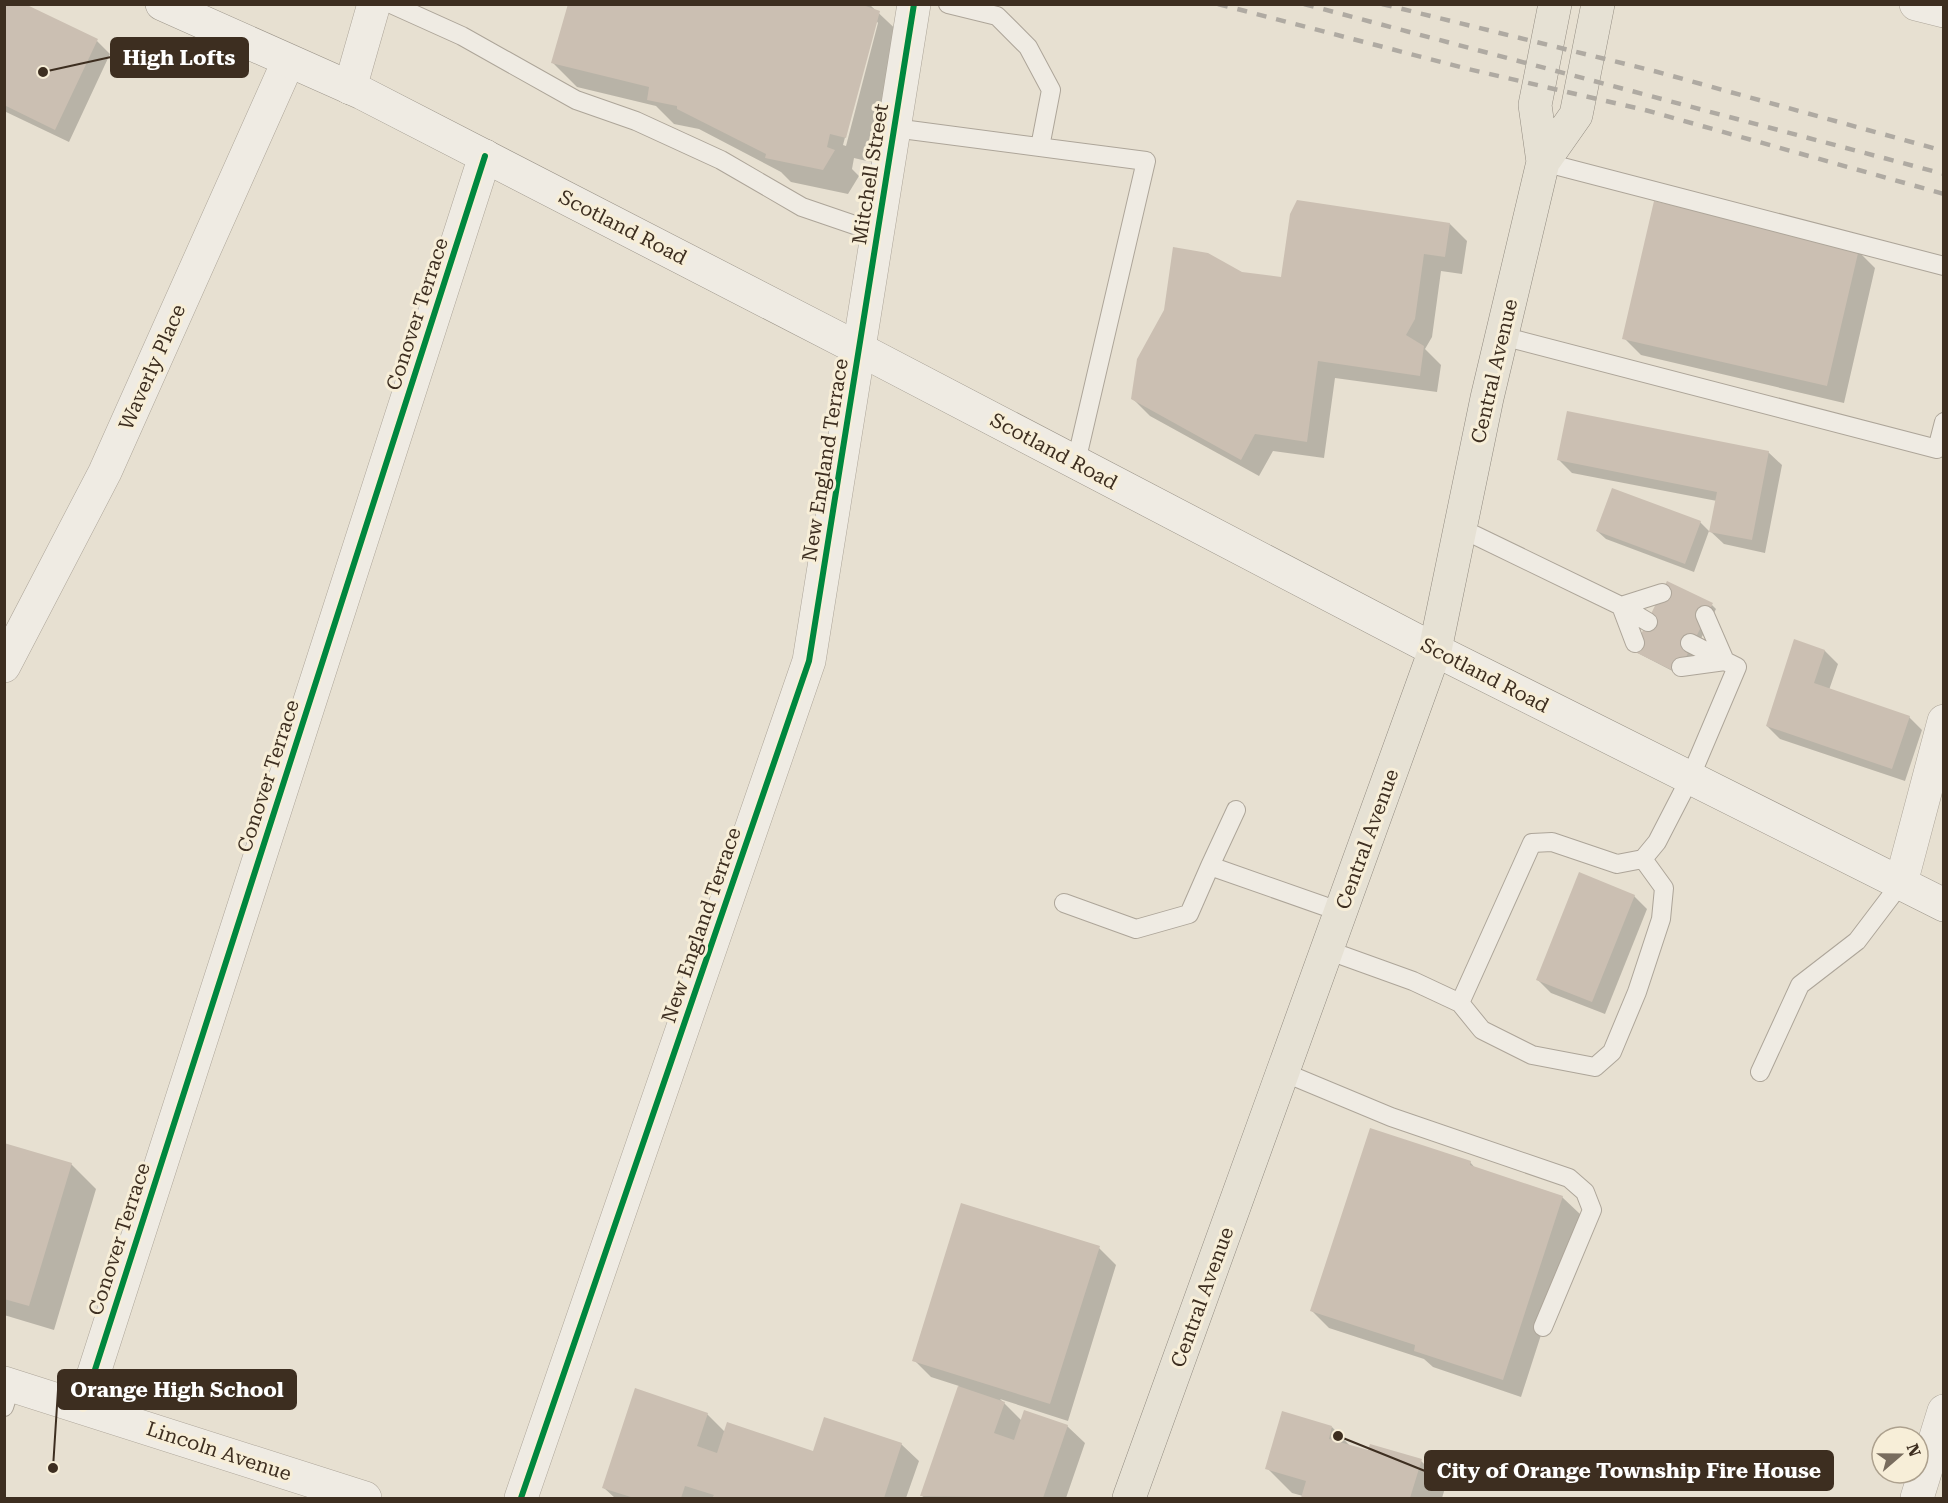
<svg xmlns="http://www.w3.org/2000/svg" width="1948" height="1503" viewBox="0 0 1948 1503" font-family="'Roboto Serif',serif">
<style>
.shadow{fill:#0003;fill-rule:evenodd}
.building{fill:#cbbfb2}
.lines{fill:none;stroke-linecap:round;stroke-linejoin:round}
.lane-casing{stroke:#ada599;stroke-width:20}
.street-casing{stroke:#ada599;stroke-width:34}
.secondary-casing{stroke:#9c958a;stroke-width:34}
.primary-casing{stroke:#928b80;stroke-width:34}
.lane{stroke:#efebe3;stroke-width:18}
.street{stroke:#efebe3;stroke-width:33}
.secondary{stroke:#efebe3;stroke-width:33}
.primary{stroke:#e6e1d4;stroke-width:33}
.rail{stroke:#afaaa2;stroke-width:4.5;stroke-dasharray:10 10;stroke-linecap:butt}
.cycleway-casing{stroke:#f7eed8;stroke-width:10}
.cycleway{stroke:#00873e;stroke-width:6}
.labels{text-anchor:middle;stroke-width:6;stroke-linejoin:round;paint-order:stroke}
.street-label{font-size:20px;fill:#3d2e20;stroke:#f7eed8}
.leader{fill:none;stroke:#3d2e20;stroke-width:2}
.callout-dot{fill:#3d2e20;stroke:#f7eed8;stroke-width:2}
.callout{fill:#3d2e20;stroke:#3d2e20;stroke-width:2}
.callout-label{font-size:21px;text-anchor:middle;font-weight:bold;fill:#fff}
</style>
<rect width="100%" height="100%" fill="#e7e0d1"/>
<!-- shadow -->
<path class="shadow" d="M 4,4 L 97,41 L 110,54 L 69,142 L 4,111 Z
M 570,4 L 869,4 L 904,37 L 871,162 L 854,158 L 852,169 L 859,176 L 848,194 L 791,182 L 781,172 L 699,129 L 674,124 L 656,106 L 577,87 L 552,62 ZM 876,20 L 878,23 L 846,146 L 843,145 Z
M 1450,224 L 1467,241 L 1462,274 L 1441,271 L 1432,337 L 1425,349 L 1441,365 L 1437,392 L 1335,378 L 1324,458 L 1273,451 L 1259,476 L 1150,416 L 1133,399 L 1242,273 L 1282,279 Z
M 1858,251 L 1875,268 L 1844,403 L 1641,355 L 1624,338 Z
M 1768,452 L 1782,465 L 1765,553 L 1724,544 L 1710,531 L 1717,501 L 1572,473 L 1559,460 Z
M 1700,522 L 1709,531 L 1694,572 L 1606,539 L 1597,531 Z
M 1712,605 L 1716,609 L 1682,676 L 1634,651 Z
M 1795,641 L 1825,651 L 1838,664 L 1829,690 L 1909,717 L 1922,730 L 1905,781 L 1780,739 L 1767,726 Z
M 1634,896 L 1647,909 L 1605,1014 L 1551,993 L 1537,979 Z
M 4,1145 L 71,1164 L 96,1189 L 54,1330 L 4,1315 Z
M 1470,1162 L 1476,1169 L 1562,1197 L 1580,1214 L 1521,1397 L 1433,1367 L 1424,1359 L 1329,1328 L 1312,1311 Z
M 1099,1248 L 1116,1265 L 1068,1421 L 1000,1399 L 1022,1421 L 1067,1426 L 1085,1443 L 1066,1498 L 925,1498 L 922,1496 L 959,1386 L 931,1377 L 914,1360 Z
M 707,1414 L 725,1432 L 814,1453 L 901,1444 L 919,1461 L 906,1498 L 615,1498 L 604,1488 Z
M 1332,1427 L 1351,1447 L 1421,1461 L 1446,1485 L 1442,1498 L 1302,1498 L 1303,1496 L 1292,1493 L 1267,1468 Z"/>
<!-- building -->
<path class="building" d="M 4,4 L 25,4 L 98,39 L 55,130 L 4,105 Z
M 568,4 L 860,4 L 880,11 L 846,138 L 830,134 L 827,147 L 835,150 L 823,170 L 765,158 L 766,154 L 677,109 L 677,106 L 647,100 L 649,87 L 551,63 Z
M 1297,200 L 1450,223 L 1445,257 L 1424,254 L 1415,319 L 1406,335 L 1424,346 L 1420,376 L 1318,361 L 1307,442 L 1255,434 L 1241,460 L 1131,399 L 1137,359 L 1164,310 L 1173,247 L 1208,253 L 1242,272 L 1281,277 L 1290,214 Z
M 1654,201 L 1859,249 L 1827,386 L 1622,339 Z
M 1567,411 L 1769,451 L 1752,540 L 1709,532 L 1717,492 L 1557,460 Z
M 1612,488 L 1701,521 L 1685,564 L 1596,531 Z
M 1667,581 L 1713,603 L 1678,673 L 1633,651 Z
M 1794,639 L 1825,650 L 1814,683 L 1910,716 L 1892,769 L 1766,726 Z
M 1579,872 L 1635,895 L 1592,1002 L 1536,980 Z
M 1370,1128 L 1471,1161 L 1470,1165 L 1563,1196 L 1503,1380 L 1414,1351 L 1415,1345 L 1310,1311 Z
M 4,1143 L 72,1163 L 29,1306 L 4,1299 Z
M 961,1203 L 1100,1246 L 1050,1404 L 912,1361 Z
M 958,1386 L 1005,1402 L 994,1433 L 1014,1440 L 1024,1410 L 1068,1425 L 1043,1498 L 920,1496 Z
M 635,1388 L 708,1413 L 697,1446 L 717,1453 L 727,1422 L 813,1451 L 824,1417 L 902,1443 L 884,1498 L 712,1498 L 714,1495 L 685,1486 L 681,1498 L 634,1498 L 602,1488 Z
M 1282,1411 L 1332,1426 L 1329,1439 L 1368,1450 L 1370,1444 L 1422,1459 L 1410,1498 L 1301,1498 L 1306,1481 L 1265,1469 Z"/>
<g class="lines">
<!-- lane casing -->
<g class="lane-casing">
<path id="lane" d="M 391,4 L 462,36 L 576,100 L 636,121 L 721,160 L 802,207 L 878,233
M 948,4 L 997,16 L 1028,47 L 1051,90 L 1040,147
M 894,128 L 1146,161 L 1076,462
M 1543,162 L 1944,266
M 1502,336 L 1937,449 L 1944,422
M 1460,528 L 1621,606 L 1662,593
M 1621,606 L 1635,643
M 1621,606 L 1648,622
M 1690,643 L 1725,661
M 1681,667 L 1725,661
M 1236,810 L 1210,866 L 1341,912
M 1064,903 L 1136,929 L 1189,914 L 1210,866
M 1327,950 L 1413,981 L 1460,1003 L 1482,1030 L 1532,1055 L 1595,1067 L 1612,1052 L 1637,992 L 1661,919 L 1664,888 L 1643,859
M 1460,1003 L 1532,843 L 1552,842 L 1617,864 L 1643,859 L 1657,842 L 1690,778 L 1737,667 L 1725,661 L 1705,615
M 1283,1072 L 1391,1117 L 1569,1178 L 1585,1192 L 1592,1210 L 1543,1327
M 1760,1072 L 1800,985 L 1857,941 L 1901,883
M 4,1407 L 11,1385"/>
</g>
<!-- street casing -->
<g class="street-casing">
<path id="street" d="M 1916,4 L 1944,11
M 350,88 L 374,4
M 4,666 L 105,472 L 288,62
M 1901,883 L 1944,721
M 4,1383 L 365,1498
M 83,1407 L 485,156
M 521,1498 L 809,661 L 914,4
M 1917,1498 L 1944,1411"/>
</g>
<!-- secondary casing -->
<g class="secondary-casing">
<path id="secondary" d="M 162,4 L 362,93 L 859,349 L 1435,650 L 1944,905"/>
</g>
<!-- primary casing -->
<g class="primary-casing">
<path id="primary" d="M 1543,162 L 1576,115 L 1598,4
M 1129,1498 L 1435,650 L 1487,398 L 1543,162 L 1535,105 L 1555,4"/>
</g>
<!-- lane -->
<use href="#lane" class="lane"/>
<!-- street -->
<use href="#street" class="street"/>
<!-- secondary -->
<use href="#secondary" class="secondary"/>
<!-- primary -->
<use href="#primary" class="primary"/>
<!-- rail -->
<path class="rail" d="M 1218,4 L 1468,69 L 1645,110 L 1944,194
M 1304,4 L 1944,174
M 1382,4 L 1654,71 L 1944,151"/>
<!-- cycleway casing -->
<g class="cycleway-casing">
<path id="cycleway" d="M 83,1407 L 485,156
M 521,1498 L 809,661 L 914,4"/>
</g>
<!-- cycleway -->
<use href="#cycleway" class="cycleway"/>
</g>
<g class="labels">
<!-- street labels -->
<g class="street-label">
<text transform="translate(870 174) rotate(-81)" y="7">Mitchell Street</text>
<text transform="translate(623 227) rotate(27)" y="7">Scotland Road</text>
<text transform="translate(417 314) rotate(-72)" y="7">Conover Terrace</text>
<text transform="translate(152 367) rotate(-66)" y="7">Waverly Place</text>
<text transform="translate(1494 371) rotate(-77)" y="7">Central Avenue</text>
<text transform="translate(1054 451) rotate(28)" y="7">Scotland Road</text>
<text transform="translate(825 460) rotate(-81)" y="7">New England Terrace</text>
<text transform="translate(1485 675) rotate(27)" y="7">Scotland Road</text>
<text transform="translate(268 776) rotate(-72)" y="7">Conover Terrace</text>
<text transform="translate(1367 839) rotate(-70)" y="7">Central Avenue</text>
<text transform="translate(701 925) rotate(-71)" y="7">New England Terrace</text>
<text transform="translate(119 1239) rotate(-72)" y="7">Conover Terrace</text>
<text transform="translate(1202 1297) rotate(-70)" y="7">Central Avenue</text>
<text transform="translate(219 1451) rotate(18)" y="7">Lincoln Avenue</text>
</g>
</g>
<!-- callouts -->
<path class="leader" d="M43 72L111 57M53 1468L58 1390M1338 1436L1425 1471"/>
<g class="callout-dot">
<circle cx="43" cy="72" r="6"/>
<circle cx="53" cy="1468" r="6"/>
<circle cx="1338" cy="1436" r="6"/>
</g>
<g class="callout">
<rect x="111" y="38" width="137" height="39" rx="6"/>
<rect x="58" y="1370" width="238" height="39" rx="6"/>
<rect x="1425" y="1451" width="408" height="39" rx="6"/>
</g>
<g class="callout-label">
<text x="179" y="65">High Lofts</text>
<text x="177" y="1397">Orange High School</text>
<text x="1629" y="1478">City of Orange Township Fire House</text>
</g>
<!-- border -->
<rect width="1948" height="1503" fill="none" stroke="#3d2e20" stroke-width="12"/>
<!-- north arrow -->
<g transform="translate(1900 1455) rotate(70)"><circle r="28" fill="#f7eed8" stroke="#ada18e" stroke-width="1.5"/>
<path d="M0-4.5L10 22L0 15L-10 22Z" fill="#786c5e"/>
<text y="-9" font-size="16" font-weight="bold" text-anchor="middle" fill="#3d2e20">N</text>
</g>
</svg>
